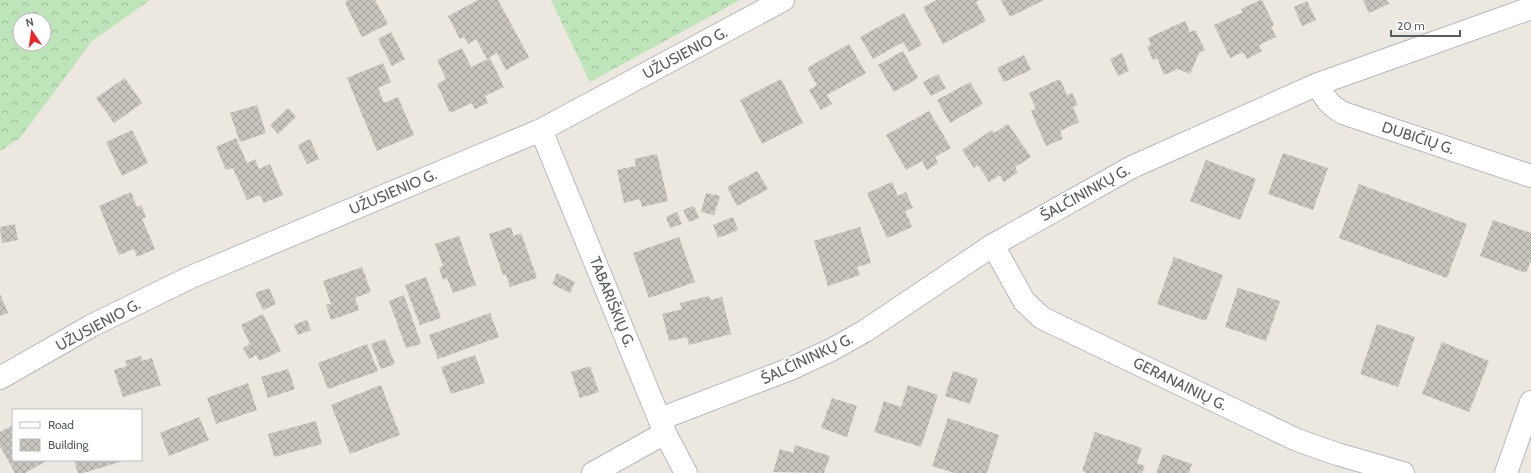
<svg xmlns="http://www.w3.org/2000/svg" width="1531" height="473" viewBox="0 0 1531 473" font-family="Cabin,sans-serif">
<style>
.forest{fill:url(#forest-crowns);fill-rule:evenodd}
.building{fill:url(#building-cross-hatch)}
.lines{fill:none;stroke-linecap:round;stroke-linejoin:round}
.street-casing{stroke:#b5b8bd;stroke-width:24}
.street{stroke:#fff;stroke-width:22}
.labels{text-anchor:middle;stroke-width:3;stroke-linejoin:round;paint-order:stroke}
.street-label{font-size:15px;fill:#585d61;stroke:#fff}
</style>
<defs>
<pattern id="forest-crowns" width="20" height="18" patternUnits="userSpaceOnUse"><rect width="20" height="18" fill="#bee4ba"/><path d="M2 6a3 3 0 1 1 6 0M12 15a3 3 0 1 1 6 0" fill="none" stroke="#9dbc9b"/></pattern>
<pattern id="building-cross-hatch" width="8" height="8" patternUnits="userSpaceOnUse"><rect width="8" height="8" fill="#c8c5be"/><path d="M0 0l8 8M0 8l8-8" fill="none" stroke="#a5a39e"/></pattern>
</defs>
<rect width="100%" height="100%" fill="#ece8df"/>
<!-- forest -->
<path class="forest" d="M 0,0 L 150,0 L 92,41 L 20,138 L 0,151 ZM 20,20 L 44,20 L 44,44 L 20,44 Z
M 551,0 L 740,0 L 590,82 Z"/>
<!-- building -->
<path class="building" d="M 346,0 L 375,0 L 388,24 L 362,37 L 345,3 L 347,2 Z
M 478,0 L 498,0 L 529,57 L 506,70 L 497,53 L 487,59 L 476,39 L 468,44 L 464,37 L 460,39 L 448,16 Z
M 937,0 L 979,0 L 976,2 L 986,21 L 943,44 L 923,7 Z
M 1001,0 L 1044,0 L 1010,17 Z
M 1260,0 L 1262,0 L 1274,25 L 1271,26 L 1276,37 L 1259,45 L 1262,51 L 1247,59 L 1243,52 L 1230,58 L 1214,25 L 1243,12 L 1241,9 Z
M 1363,0 L 1387,0 L 1389,4 L 1369,13 Z
M 1307,1 L 1316,20 L 1302,26 L 1294,7 Z
M 904,13 L 922,45 L 909,52 L 903,42 L 873,59 L 860,37 Z
M 1185,21 L 1190,32 L 1195,30 L 1205,50 L 1199,53 L 1190,74 L 1178,69 L 1164,75 L 1157,58 L 1153,60 L 1147,47 L 1151,45 L 1148,38 Z
M 391,32 L 405,59 L 392,66 L 378,39 Z
M 849,44 L 866,73 L 827,95 L 832,104 L 821,110 L 809,90 L 817,85 L 807,68 Z
M 462,48 L 471,67 L 490,58 L 504,87 L 485,96 L 488,103 L 475,109 L 472,103 L 450,113 L 437,84 L 446,79 L 437,60 Z
M 903,51 L 918,78 L 894,92 L 878,65 Z
M 1122,53 L 1129,71 L 1118,76 L 1110,59 Z
M 1024,55 L 1031,70 L 1004,82 L 997,68 Z
M 383,63 L 391,82 L 378,88 L 384,103 L 398,97 L 414,135 L 377,151 L 347,78 Z
M 938,74 L 946,88 L 931,96 L 923,82 Z
M 125,78 L 142,103 L 114,123 L 96,98 Z
M 781,79 L 803,123 L 762,144 L 740,100 Z
M 1060,79 L 1067,95 L 1072,93 L 1078,105 L 1073,107 L 1079,122 L 1060,131 L 1063,139 L 1046,146 L 1031,111 L 1036,109 L 1029,93 Z
M 970,82 L 983,104 L 950,123 L 937,100 Z
M 257,105 L 266,133 L 240,142 L 230,113 Z
M 288,108 L 296,117 L 278,134 L 270,125 Z
M 929,111 L 951,148 L 935,157 L 938,163 L 927,170 L 922,161 L 906,170 L 886,135 Z
M 1008,124 L 1031,157 L 1015,167 L 1018,172 L 1004,182 L 1000,175 L 989,182 L 978,165 L 974,168 L 962,150 L 992,130 L 994,133 Z
M 132,130 L 148,163 L 122,176 L 106,142 Z
M 236,138 L 247,163 L 255,159 L 259,169 L 270,164 L 283,195 L 264,203 L 260,195 L 247,200 L 233,168 L 226,170 L 216,147 Z
M 310,139 L 319,159 L 307,164 L 298,145 Z
M 1283,153 L 1328,168 L 1313,210 L 1268,194 Z
M 657,154 L 668,201 L 642,207 L 640,199 L 624,203 L 617,170 L 636,166 L 634,159 Z
M 1206,160 L 1256,179 L 1240,220 L 1190,201 Z
M 757,171 L 768,189 L 737,206 L 727,187 Z
M 892,182 L 898,196 L 906,192 L 913,208 L 905,211 L 912,227 L 887,238 L 867,193 Z
M 1359,184 L 1467,224 L 1447,278 L 1339,238 Z
M 131,192 L 137,207 L 141,205 L 146,217 L 142,219 L 155,249 L 137,257 L 134,249 L 119,255 L 99,206 Z
M 706,193 L 720,196 L 714,215 L 701,212 Z
M 694,206 L 699,218 L 689,222 L 683,210 Z
M 677,212 L 682,224 L 670,228 L 666,217 Z
M 733,217 L 738,230 L 718,238 L 713,225 Z
M 1493,220 L 1531,233 L 1531,260 L 1526,273 L 1480,256 Z
M 15,224 L 18,240 L 2,243 L 0,227 Z
M 511,227 L 514,236 L 521,233 L 537,278 L 510,287 L 506,274 L 503,275 L 489,234 Z
M 860,227 L 871,263 L 857,267 L 860,275 L 828,286 L 814,241 Z
M 459,236 L 476,285 L 453,293 L 447,278 L 443,280 L 439,268 L 443,266 L 435,244 Z
M 679,237 L 695,282 L 649,298 L 633,253 Z
M 1174,257 L 1223,275 L 1206,321 L 1157,304 Z
M 362,267 L 371,292 L 355,298 L 359,310 L 331,320 L 326,305 L 331,304 L 323,281 Z
M 557,273 L 575,282 L 570,293 L 552,284 Z
M 426,277 L 441,318 L 420,325 L 405,285 Z
M 269,288 L 276,304 L 263,310 L 255,293 Z
M 1238,288 L 1280,301 L 1266,341 L 1225,327 Z
M 0,294 L 8,313 L 0,316 Z
M 404,295 L 421,344 L 406,348 L 389,301 Z
M 709,296 L 711,300 L 722,297 L 731,334 L 689,345 L 687,337 L 669,341 L 662,314 L 682,309 L 680,303 Z
M 490,313 L 499,337 L 438,359 L 429,335 Z
M 263,314 L 281,351 L 259,361 L 256,355 L 249,359 L 243,348 L 250,344 L 241,325 Z
M 307,320 L 311,330 L 298,335 L 294,325 Z
M 1377,324 L 1415,337 L 1398,387 L 1360,374 Z
M 385,339 L 395,364 L 381,369 L 371,344 Z
M 1442,342 L 1489,361 L 1469,412 L 1422,394 Z
M 367,344 L 378,371 L 328,389 L 318,363 Z
M 475,355 L 485,383 L 451,394 L 441,367 Z
M 141,356 L 142,361 L 152,358 L 161,385 L 123,397 L 114,370 L 127,366 L 125,361 Z
M 590,366 L 599,392 L 580,398 L 571,372 Z
M 288,369 L 295,389 L 268,398 L 261,377 Z
M 953,371 L 978,379 L 970,404 L 945,396 Z
M 248,383 L 257,410 L 216,424 L 207,398 Z
M 381,385 L 400,435 L 350,454 L 331,405 Z
M 908,385 L 938,395 L 921,447 L 874,432 L 884,401 L 901,407 Z
M 832,398 L 857,406 L 847,437 L 821,428 Z
M 199,417 L 209,440 L 169,456 L 160,433 Z
M 948,418 L 999,435 L 987,473 L 954,473 L 932,466 Z
M 316,421 L 322,444 L 274,457 L 268,434 Z
M 13,425 L 13,460 L 48,460 L 25,473 L 15,473 L 0,446 L 0,432 Z
M 1095,432 L 1142,448 L 1137,463 L 1145,466 L 1142,473 L 1087,473 L 1082,471 Z
M 795,445 L 830,456 L 824,473 L 773,472 L 780,449 L 793,453 Z
M 1163,454 L 1192,464 L 1189,473 L 1156,473 Z
M 74,460 L 119,460 L 120,462 L 83,473 L 78,473 Z"/>
<g class="lines">
<!-- street casing -->
<g class="street-casing">
<path id="street" d="M 1318,84 C 1324,98 1330,106 1343,113 L 1531,176
M 541,130 L 665,433 L 686,473
M 993,245 L 1024,301 L 1042,318 L 1297,440 L 1337,454 L 1403,473
M 0,378 L 91,326 L 191,277 L 541,130 L 783,0
M 660,419 L 790,369 L 831,350 L 865,331 L 993,245 L 1132,167 L 1318,84 L 1531,8
M 593,473 L 665,433
M 1506,473 L 1531,402"/>
</g>
<!-- street -->
<use href="#street" class="street"/>
</g>
<g class="labels">
<!-- street labels -->
<g class="street-label">
<text transform="translate(685 53) rotate(-28)" y="5">UŽUSIENIO G.</text>
<text transform="translate(1418 138) rotate(18)" y="5">DUBIČIŲ G.</text>
<text transform="translate(393 192) rotate(-23)" y="5">UŽUSIENIO G.</text>
<text transform="translate(1085 193) rotate(-29)" y="5">ŠALČININKŲ G.</text>
<text transform="translate(612 302) rotate(68)" y="5">TABARIŠKIŲ G.</text>
<text transform="translate(98 325) rotate(-28)" y="5">UŽUSIENIO G.</text>
<text transform="translate(807 359) rotate(-25)" y="5">ŠALČININKŲ G.</text>
<text transform="translate(1180 384) rotate(26)" y="5">GERANAINIŲ G.</text>
</g>
</g>
<!-- legend -->
<rect x="12" y="409" width="130" height="52" fill="#ffffff" stroke="#bcbec0"/>
<rect x="20" y="422" width="20" height="6" fill="#ffffff" stroke="#bcbec0"/>
<text x="48" y="429" font-size="12" fill="#585d61">Road</text>
<rect x="20" y="439" width="20" height="12" fill="url(#building-cross-hatch)" stroke="#bcbec0"/>
<text x="48" y="449" font-size="12" fill="#585d61">Building</text>
<!-- north arrow -->
<g transform="translate(32 32) rotate(347)"><circle r="19" fill="#ffffff" stroke="#bcbec0"/>
<path d="M0-3L7 15L0 10L-7 15Z" fill="#eb262a"/>
<text y="-6" font-size="11" font-weight="bold" text-anchor="middle" fill="#585d61">N</text>
</g>
<!-- scale -->
<path d="M1391 30v6h69v-6" fill="none" stroke="#585d61" stroke-width="2"/>
<text x="1397" y="30" font-size="12" fill="#585d61" stroke="#ffffff" stroke-width="3" paint-order="stroke">20 m</text>
</svg>
